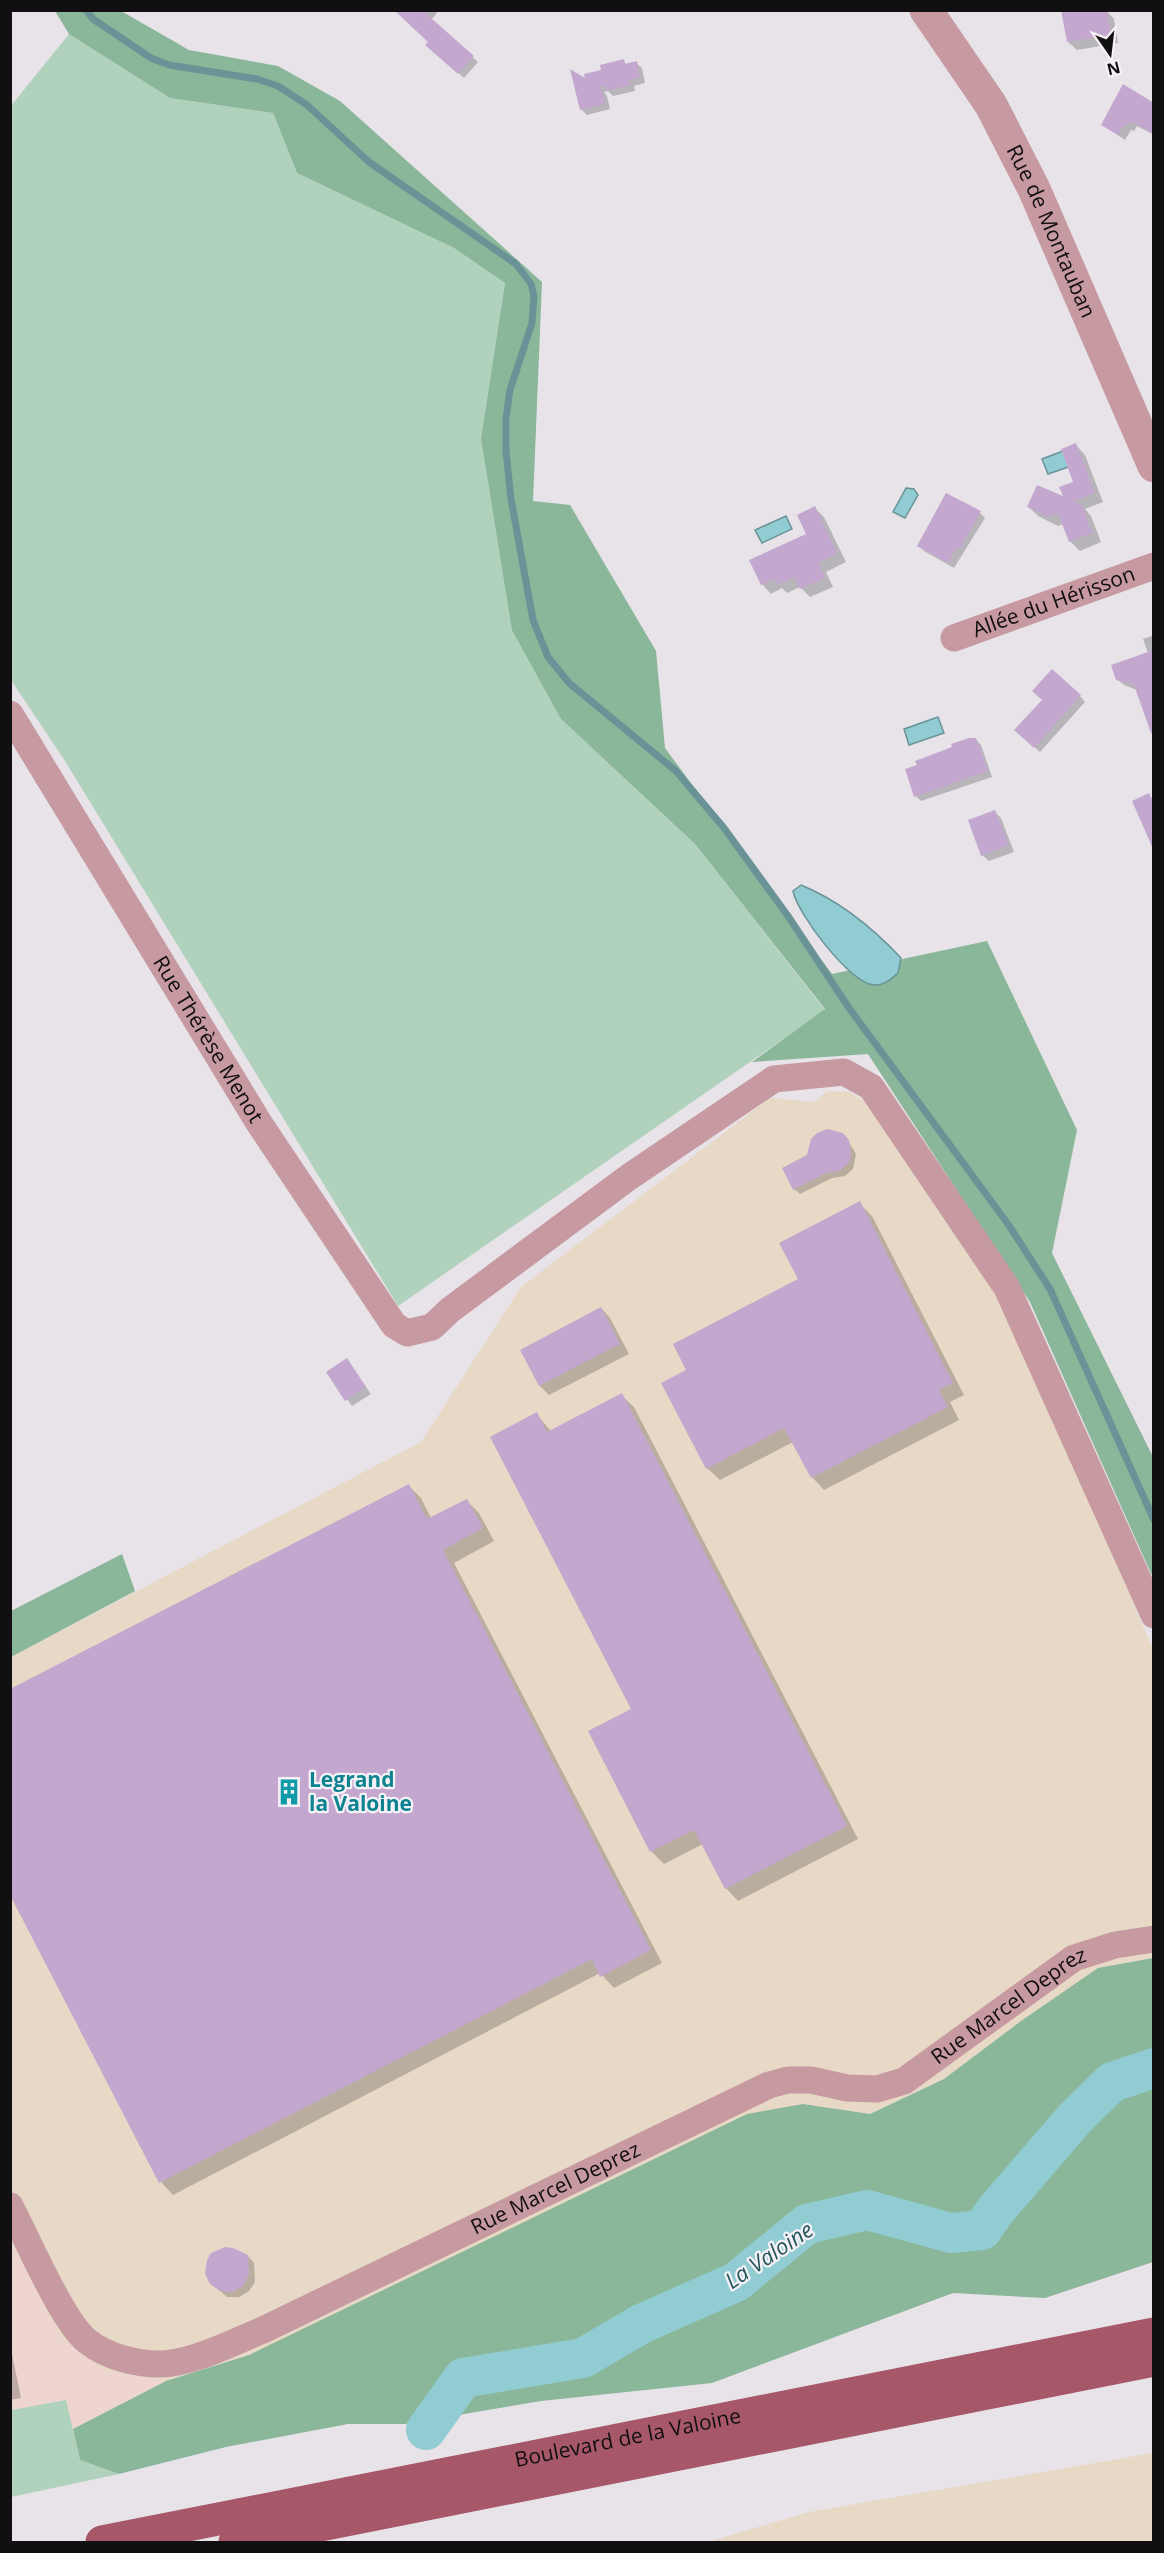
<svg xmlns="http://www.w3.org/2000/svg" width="1164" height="2553" viewBox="0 0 1164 2553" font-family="'Open Sans',sans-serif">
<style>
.commercial{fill:#eed5cf}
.industrial{fill:#e7d9c6}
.green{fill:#b0d1bb}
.forest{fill:#8ab699}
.water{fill:#90ccd1;stroke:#6a9397;stroke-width:1.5}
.shadow{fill:#0003}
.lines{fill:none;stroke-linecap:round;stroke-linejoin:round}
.stream{stroke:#6a9397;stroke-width:7}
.river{stroke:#90ccd1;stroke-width:40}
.building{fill:#c3a7ce}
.minor{stroke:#c799a1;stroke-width:27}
.tertiary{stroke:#c799a1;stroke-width:33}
.primary{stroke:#a65869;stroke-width:33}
.labels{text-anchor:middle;stroke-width:4.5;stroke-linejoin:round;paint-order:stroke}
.street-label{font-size:21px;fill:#110f11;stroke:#f5f1f6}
.culture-label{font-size:21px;font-weight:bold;fill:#0d838f;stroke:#f5f1f6;text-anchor:start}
.water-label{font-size:22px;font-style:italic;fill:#24585c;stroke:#f5f1f6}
</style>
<rect width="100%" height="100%" fill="#e7e3e9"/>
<!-- commercial -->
<path class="commercial" d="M 10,2242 L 103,2370 L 166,2381 L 73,2429 L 65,2400 L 11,2410 Z"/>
<!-- industrial -->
<path class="industrial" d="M 827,1091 L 850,1092 L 870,1105 L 998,1290 L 1153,1649 L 1153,1958 L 1098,1968 L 1021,2021 L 944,2079 L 869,2114 L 803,2104 L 249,2355 L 166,2381 L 103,2370 L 61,2338 L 11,2242 L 11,1657 L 421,1442 L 521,1287 L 770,1098 L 815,1102 Z
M 1153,2453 L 1153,2542 L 708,2542 L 809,2512 Z"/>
<!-- green -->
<path class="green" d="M 69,34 L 170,98 L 273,113 L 297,173 L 454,248 L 505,283 L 481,438 L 561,719 L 695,844 L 825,1010 L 398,1306 L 65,761 L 11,680 L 10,107 Z
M 66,2400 L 80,2460 L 119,2474 L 11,2497 L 11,2410 Z"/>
<!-- forest -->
<path class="forest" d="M 55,11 L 121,11 L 189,50 L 278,66 L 340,101 L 542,282 L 533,501 L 570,505 L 656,651 L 665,748 L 832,974 L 987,941 L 1077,1130 L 1052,1253 L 1153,1457 L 1153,1578 L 1030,1302 L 868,1054 L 752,1062 L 825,1009 L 695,844 L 561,719 L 512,630 L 481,438 L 505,283 L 454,248 L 297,173 L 273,113 L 170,98 L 69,34 Z
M 122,1554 L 135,1591 L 11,1657 L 11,1611 Z
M 1153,1958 L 1153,2262 L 1045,2298 L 953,2293 L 712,2383 L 541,2401 L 405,2424 L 348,2424 L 226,2447 L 119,2474 L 80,2460 L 73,2429 L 166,2381 L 249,2355 L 747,2114 L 803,2104 L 870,2114 L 944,2079 L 1021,2021 L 1098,1968 Z"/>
<!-- water -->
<path class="water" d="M 1071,448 L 1080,463 L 1048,474 L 1042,459 Z
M 906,488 L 914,489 L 918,495 L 905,518 L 893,512 Z
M 786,516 L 792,529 L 762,543 L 755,530 Z
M 938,717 L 944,733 L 909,745 L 904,729 Z
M 801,885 C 840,901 872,927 901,958 L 898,973 C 891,979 884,986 874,985 C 850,984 797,913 793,891 Z"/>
<!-- shadow -->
<path class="shadow" d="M 396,10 L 435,10 L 437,13 L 431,20 L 478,62 L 464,78 L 433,50 L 430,42 Z
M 1106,10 L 1114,19 L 1118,43 L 1077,50 L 1068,42 Z
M 623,61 L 627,65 L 636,63 L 642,68 L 645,83 L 634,86 L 635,91 L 613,96 L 608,91 L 604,92 L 607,96 L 610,109 L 587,115 L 581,109 L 587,81 Z
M 1154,104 L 1154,135 L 1137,126 L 1134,131 L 1131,130 L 1125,140 L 1103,125 Z
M 1076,445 L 1085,455 L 1103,502 L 1085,509 L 1091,516 L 1101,542 L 1080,551 L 1070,541 L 1064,524 L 1058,526 L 1038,516 L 1029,507 L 1065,499 L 1075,483 Z
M 815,508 L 824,517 L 846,562 L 826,572 L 833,587 L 810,597 L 800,587 L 787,593 L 782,588 L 771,594 L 762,584 L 751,561 L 808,534 Z
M 980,513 L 985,518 L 954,568 L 924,551 L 919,545 Z
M 1154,635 L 1154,711 L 1137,690 L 1124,685 L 1117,679 L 1148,653 L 1143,639 Z
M 1080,696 L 1085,702 L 1040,752 L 1022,736 Z
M 975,739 L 981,745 L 992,777 L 921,801 L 916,796 L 954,748 Z
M 995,812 L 1001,818 L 1014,852 L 989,861 L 982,855 Z
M 848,1141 L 856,1154 L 853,1169 L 845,1176 L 832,1178 L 800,1194 L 794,1189 Z
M 859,1203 L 872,1216 L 964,1395 L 950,1402 L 959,1420 L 824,1490 L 812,1477 L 793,1442 L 720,1480 L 707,1468 L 800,1280 Z
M 601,1308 L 610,1318 L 629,1354 L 549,1395 L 540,1386 L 522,1351 Z
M 347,1360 L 371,1394 L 352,1406 L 328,1373 Z
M 621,1395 L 634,1407 L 858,1839 L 738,1901 L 726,1888 L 703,1844 L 664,1864 L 651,1851 L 633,1709 L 536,1414 L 551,1431 Z
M 408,1485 L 421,1498 L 431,1518 L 467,1501 L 479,1513 L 494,1541 L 454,1563 L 662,1963 L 614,1988 L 600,1973 L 173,2195 L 161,2182 Z
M 248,2256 L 254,2263 L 255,2282 L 249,2291 L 239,2297 L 227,2297 L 211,2283 Z
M 10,2344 L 21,2398 L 10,2400 Z"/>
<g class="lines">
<!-- stream -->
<path class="stream" d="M 86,10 L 93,19 L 151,58 L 169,65 L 257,79 L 278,86 L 307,105 L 369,162 L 516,264 L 531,284 L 534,296 L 532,323 L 510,390 L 506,418 L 506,451 L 511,499 L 533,620 L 548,657 L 569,683 L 676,771 L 724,828 L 788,916 L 849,1008 L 1008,1224 L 1050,1289 L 1154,1520"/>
<!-- river -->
<path class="river" d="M 426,2430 L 463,2378 L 583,2358 L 641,2324 L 736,2282 L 807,2224 L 867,2210 L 951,2233 L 982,2230 L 995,2211 L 1075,2118 L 1112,2082 L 1154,2068"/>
</g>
<!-- building -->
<path class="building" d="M 394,10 L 422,10 L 474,56 L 458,74 L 425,45 L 428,42 Z
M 1061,10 L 1107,10 L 1111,35 L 1067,42 Z
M 624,59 L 625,64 L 637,61 L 640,78 L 629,80 L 630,85 L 606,91 L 605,85 L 599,87 L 602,89 L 605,104 L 580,110 L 570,69 L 585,78 L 584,74 L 601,70 L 600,65 Z
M 1123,84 L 1154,103 L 1154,134 L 1131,121 L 1127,126 L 1124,125 L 1118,135 L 1101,125 Z
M 1076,443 L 1095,493 L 1074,501 L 1082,505 L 1092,533 L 1069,542 L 1058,513 L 1048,517 L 1027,507 L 1037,485 L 1063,496 L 1059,487 L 1073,482 L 1061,449 Z
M 946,493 L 981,511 L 960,549 L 957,547 L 948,563 L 917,546 Z
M 815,506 L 837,553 L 818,563 L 825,578 L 800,589 L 794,577 L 777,585 L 774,579 L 761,585 L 749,560 L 806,534 L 797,515 Z
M 1154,650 L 1154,733 L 1151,733 L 1134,685 L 1116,680 L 1111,665 Z
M 1052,669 L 1081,695 L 1034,748 L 1014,730 L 1042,700 L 1032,691 Z
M 969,738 L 976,738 L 988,771 L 914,797 L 905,769 L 917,765 L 915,761 L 952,747 L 951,744 Z
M 1149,793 L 1154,803 L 1154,851 L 1132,801 Z
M 995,810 L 1009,845 L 981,856 L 968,820 Z
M 827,1129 L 843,1133 L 849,1140 L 851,1156 L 848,1164 L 839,1171 L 826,1173 L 793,1190 L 782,1168 L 807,1155 L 811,1139 L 817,1133 Z
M 860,1201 L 953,1383 L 939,1390 L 948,1407 L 811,1478 L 784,1428 L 706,1469 L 661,1383 L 686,1370 L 673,1344 L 798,1279 L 779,1243 Z
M 601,1307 L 620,1344 L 539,1386 L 520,1350 Z
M 347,1358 L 366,1387 L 345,1401 L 326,1372 Z
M 622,1393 L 847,1826 L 725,1889 L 694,1830 L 650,1852 L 588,1731 L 631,1709 L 490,1437 L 537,1412 L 547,1432 Z
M 409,1484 L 427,1519 L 467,1499 L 483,1528 L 443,1550 L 651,1950 L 600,1977 L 592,1959 L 159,2183 L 10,1895 L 10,1689 Z
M 225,2247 L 233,2248 L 248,2255 L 249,2275 L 243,2286 L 232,2292 L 220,2291 L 210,2284 L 205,2274 L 207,2260 L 211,2253 Z"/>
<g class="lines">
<!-- minor -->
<g class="minor">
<path id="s1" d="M 954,638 L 1154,566"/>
<path id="s2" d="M 10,714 L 259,1123 L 394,1325 L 407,1333 L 432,1327 L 450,1310 L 629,1177 L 774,1079 L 844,1072 L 871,1087 L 1007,1288 L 1154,1615"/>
<path id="s3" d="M 10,2206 C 27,2238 62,2321 87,2341 C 107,2357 136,2364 160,2364 C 191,2364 236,2341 265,2329 L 769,2085 L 788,2080 L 811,2080 L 847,2088 L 877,2089 L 904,2081 L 1074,1958 L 1115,1945 L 1154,1939"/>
</g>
<!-- tertiary -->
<path class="tertiary" id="s4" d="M 926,10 L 991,105 L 1034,189 L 1154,466"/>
<!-- primary -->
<g class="primary">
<path id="s5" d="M 102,2542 L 1154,2334"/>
<path d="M 235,2542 L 1154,2360"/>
</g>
</g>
<!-- icons -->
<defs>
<g id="building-bare" transform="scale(2.07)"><path d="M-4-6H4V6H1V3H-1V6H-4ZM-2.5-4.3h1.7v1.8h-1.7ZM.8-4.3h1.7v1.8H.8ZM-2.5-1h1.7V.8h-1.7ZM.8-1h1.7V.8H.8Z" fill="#0f9aa8" stroke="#f5f1f6" stroke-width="2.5" paint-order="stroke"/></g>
</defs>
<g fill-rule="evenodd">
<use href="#building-bare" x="289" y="1792"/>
</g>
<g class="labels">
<!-- street labels -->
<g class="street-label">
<text dy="7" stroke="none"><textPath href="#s4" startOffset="255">Rue de Montauban</textPath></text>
<text dy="7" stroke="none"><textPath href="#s1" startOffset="106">Allée du Hérisson</textPath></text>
<text dy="7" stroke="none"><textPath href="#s2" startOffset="381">Rue Thérèse Menot</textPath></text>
<text dy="7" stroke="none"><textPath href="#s3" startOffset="1172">Rue Marcel Deprez</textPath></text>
<text dy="7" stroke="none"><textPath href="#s3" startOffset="668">Rue Marcel Deprez</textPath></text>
<text dy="7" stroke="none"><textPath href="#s5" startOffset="536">Boulevard de la Valoine</textPath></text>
</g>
<!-- culture labels -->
<g class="culture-label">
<text x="309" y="1787">Legrand<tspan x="309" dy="24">la Valoine</tspan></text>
</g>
<!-- water labels -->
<g class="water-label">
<text transform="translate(769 2255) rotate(-34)" y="8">La Valoine</text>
</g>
</g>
<!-- border -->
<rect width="1164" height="2553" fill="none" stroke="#110f11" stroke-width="24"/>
<!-- north arrow -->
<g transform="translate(1110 54) rotate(166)" stroke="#f5f1f6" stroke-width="4.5" paint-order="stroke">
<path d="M0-4.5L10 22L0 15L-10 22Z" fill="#110f11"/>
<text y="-9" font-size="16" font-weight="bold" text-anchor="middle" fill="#110f11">N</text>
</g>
</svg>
